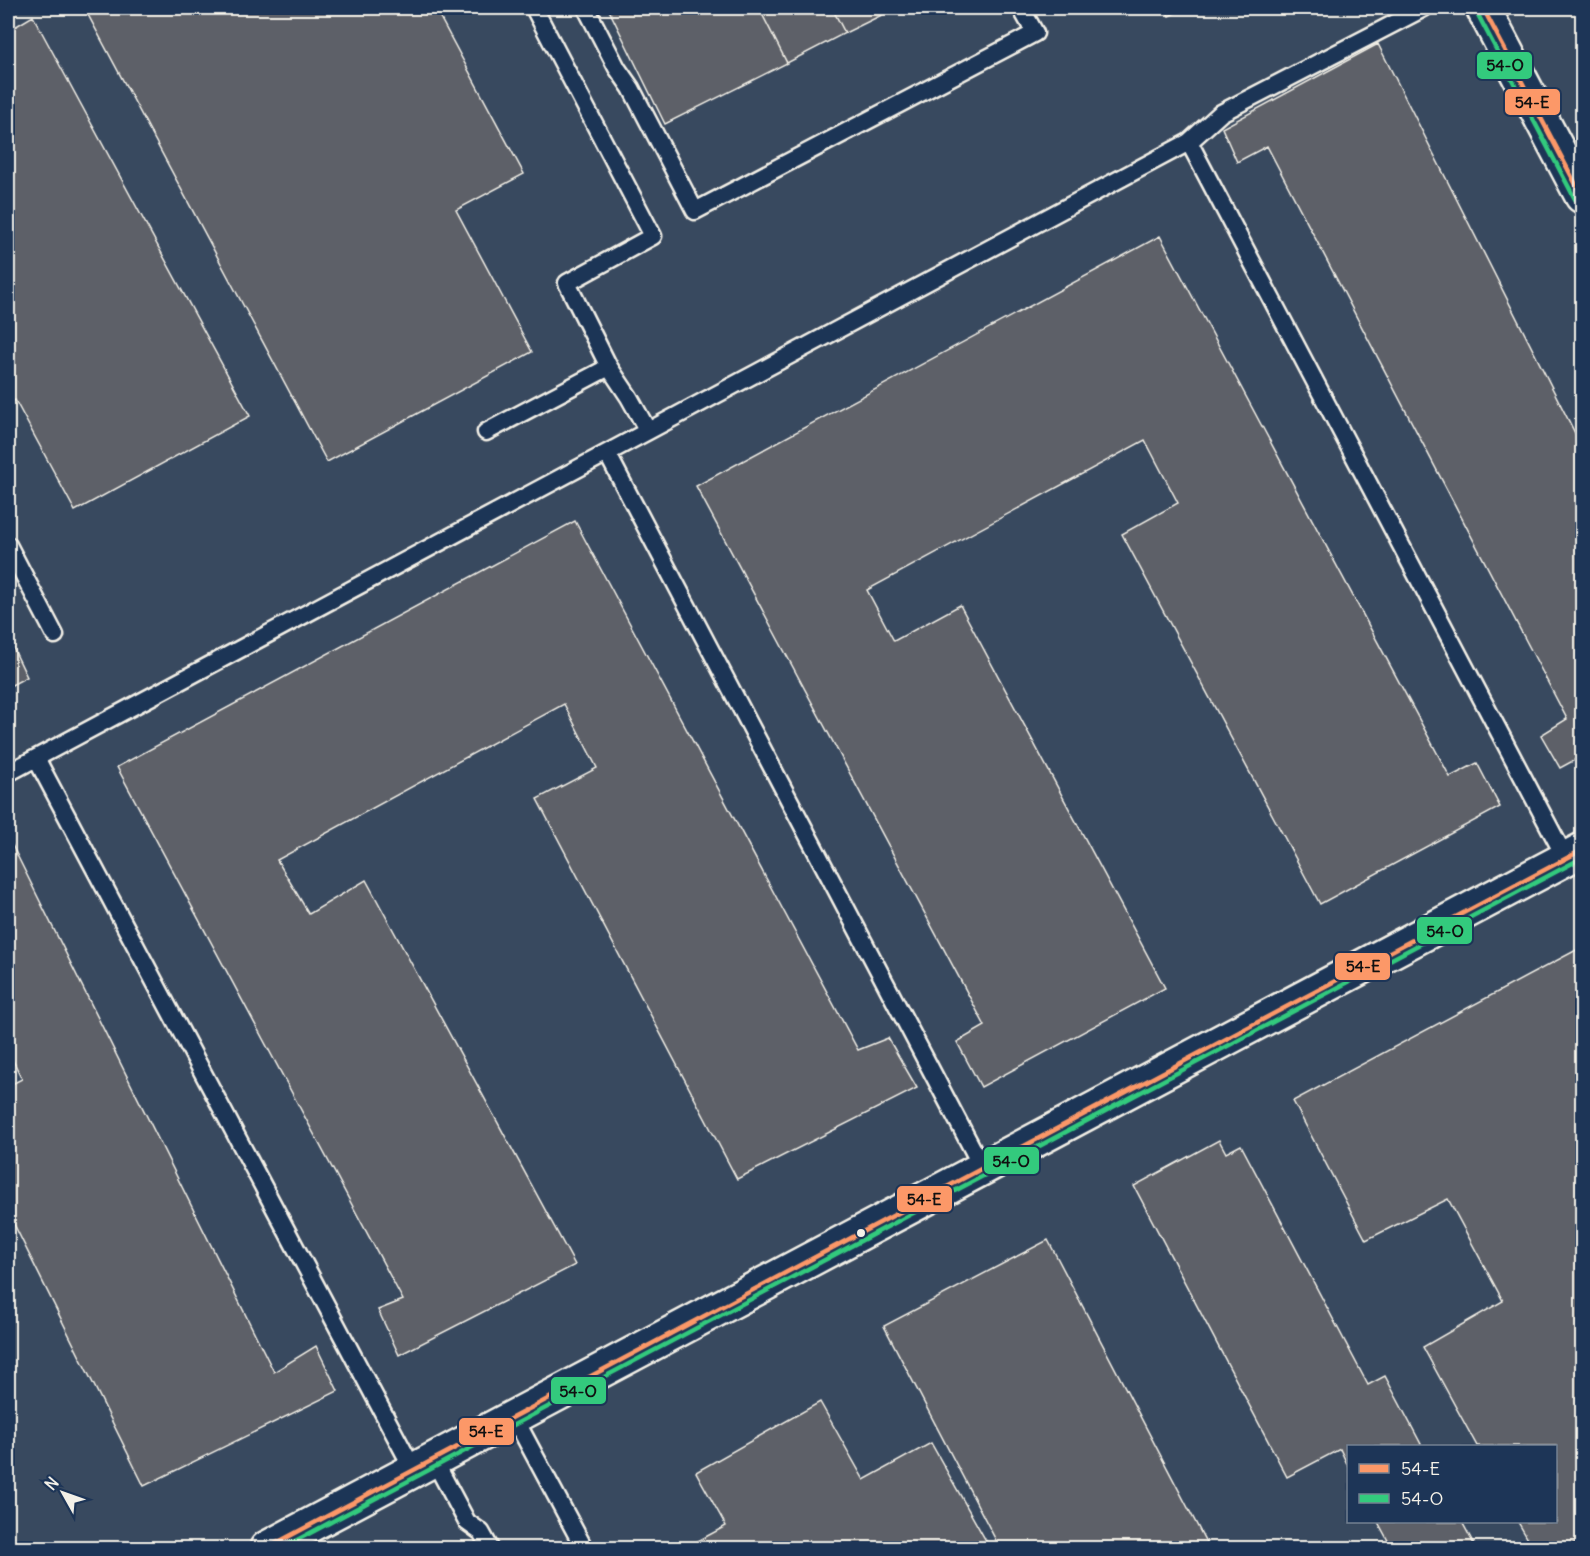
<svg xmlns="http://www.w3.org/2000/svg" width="1590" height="1556" viewBox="0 0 1590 1556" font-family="Delius,sans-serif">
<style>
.built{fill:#39485e;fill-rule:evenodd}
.building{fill:#5d6068;stroke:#f4f1e8;stroke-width:1.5}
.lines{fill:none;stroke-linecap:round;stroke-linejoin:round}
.service-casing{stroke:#f4f1e8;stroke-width:21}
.minor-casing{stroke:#f4f1e8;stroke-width:38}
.service{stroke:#1d3557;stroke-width:16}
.minor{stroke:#1d3557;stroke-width:33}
.bus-1-casing{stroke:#1d3557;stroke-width:9}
.bus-2-casing{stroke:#1d3557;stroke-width:9}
.bus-1{stroke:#fc9868;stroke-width:4.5}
.bus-2{stroke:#33ca7d;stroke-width:4.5}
.bus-dot{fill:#f4f1e8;stroke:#1d3557;stroke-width:2}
.line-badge{stroke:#1d3557;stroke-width:2}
.pale-badge-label{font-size:16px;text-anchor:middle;font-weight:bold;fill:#111}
</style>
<rect width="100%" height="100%" fill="#2a3e5a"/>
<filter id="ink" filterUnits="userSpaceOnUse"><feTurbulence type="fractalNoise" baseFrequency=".0167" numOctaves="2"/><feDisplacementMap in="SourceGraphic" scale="12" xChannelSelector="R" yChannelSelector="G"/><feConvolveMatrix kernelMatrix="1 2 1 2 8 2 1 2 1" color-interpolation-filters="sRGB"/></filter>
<g filter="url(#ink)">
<!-- built -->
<path class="built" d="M 8,8 L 1582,8 L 1582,1543 L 1573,1548 L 8,1548 ZM 1348,1446 L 1556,1446 L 1556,1522 L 1348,1522 Z"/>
<!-- building -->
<path class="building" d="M 92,8 L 435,8 L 524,174 L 456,210 L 532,352 L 327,462 L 86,11 Z
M 608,8 L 759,8 L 787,63 L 665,124 Z
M 759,8 L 832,8 L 845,33 L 787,63 Z
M 832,8 L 896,8 L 845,33 Z
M 1165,8 L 1186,8 L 1169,16 Z
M 33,16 L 250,416 L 75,511 L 15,400 L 8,404 L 8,31 Z
M 1378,44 L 1582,447 L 1582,756 L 1560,768 L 1541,735 L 1567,719 L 1267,146 L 1237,162 L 1222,128 Z
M 1160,236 L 1450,777 L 1477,763 L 1500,807 L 1320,904 L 1122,534 L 1178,503 L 1145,440 L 867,590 L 894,641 L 960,605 L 1165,988 L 981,1087 L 957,1042 L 985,1026 L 696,486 Z
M 575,521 L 858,1050 L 888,1038 L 917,1088 L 737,1179 L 537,799 L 597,768 L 564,704 L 277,860 L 309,914 L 366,880 L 575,1265 L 399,1355 L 378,1310 L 403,1300 L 117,767 Z
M 8,637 L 27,677 L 8,687 Z
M 8,837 L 274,1372 L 316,1346 L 338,1391 L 144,1486 L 8,1212 L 8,1086 L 22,1079 L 8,1050 Z
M 1582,947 L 1582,1539 L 1564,1548 L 1533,1548 L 1518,1522 L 1556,1522 L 1556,1446 L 1477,1446 L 1423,1347 L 1503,1301 L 1448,1199 L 1366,1240 L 1293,1101 Z
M 1219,1140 L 1226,1153 L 1241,1145 L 1368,1385 L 1385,1376 L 1422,1446 L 1348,1446 L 1348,1466 L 1340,1449 L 1287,1477 L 1134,1186 Z
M 1048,1240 L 1209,1548 L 1000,1548 L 884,1326 Z
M 820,1402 L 864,1480 L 931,1443 L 990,1548 L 685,1548 L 726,1526 L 696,1472 Z
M 1378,1522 L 1462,1522 L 1476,1548 L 1392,1548 Z"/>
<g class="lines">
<!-- service casing -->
<g class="service-casing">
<path id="service" d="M 586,8 L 617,68 L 631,88 L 695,211 L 1035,33 L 1021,8
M 1189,142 L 1566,859
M 609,367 L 629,397 L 648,431
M 486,432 L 609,367 L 567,283 L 653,236 L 534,8
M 607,453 L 983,1169
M 8,545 L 55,635
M 36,758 L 414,1471
M 8,773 L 1189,142 L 1221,113 L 1424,8
M 514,1417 L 584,1548
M 434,1460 L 467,1522 L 481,1532 L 490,1548"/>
</g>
<!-- minor casing -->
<g class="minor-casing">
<path id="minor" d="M 1483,8 L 1582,196
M 267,1548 L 1582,850"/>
</g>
<!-- service -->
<use href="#service" class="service"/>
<!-- minor -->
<use href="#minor" class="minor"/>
<!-- bus-1 casing -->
<g class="bus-1-casing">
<path id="bus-1" d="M 1483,8 L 1582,196
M 267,1548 L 1582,850"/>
</g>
<!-- bus-2 casing -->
<g class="bus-2-casing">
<path id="bus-2" d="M 1476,11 L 1575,199
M 282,1548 L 1582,858"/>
</g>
<!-- bus-1 -->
<use href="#bus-1" class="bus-1"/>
<!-- bus-2 -->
<use href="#bus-2" class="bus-2"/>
</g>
</g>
<!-- markers -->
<circle class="bus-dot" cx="861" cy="1233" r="5"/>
<g class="line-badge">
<rect x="1476" y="51" width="57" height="29" rx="6" fill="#33ca7d"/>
<rect x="1504" y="88" width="57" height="28" rx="6" fill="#fc9868"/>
<rect x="1416" y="916" width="57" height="29" rx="6" fill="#33ca7d"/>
<rect x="1334" y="952" width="57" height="29" rx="6" fill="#fc9868"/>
<rect x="983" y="1146" width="57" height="29" rx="6" fill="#33ca7d"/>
<rect x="896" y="1185" width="57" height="28" rx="6" fill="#fc9868"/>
<rect x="550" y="1376" width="57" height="29" rx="6" fill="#33ca7d"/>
<rect x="458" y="1417" width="57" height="29" rx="6" fill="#fc9868"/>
</g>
<g class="pale-badge-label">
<text x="1505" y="71">54-O</text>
<text x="1532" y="108">54-E</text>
<text x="1445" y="937">54-O</text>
<text x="1363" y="972">54-E</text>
<text x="1011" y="1167">54-O</text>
<text x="924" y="1205">54-E</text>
<text x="578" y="1397">54-O</text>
<text x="486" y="1437">54-E</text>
</g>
<!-- margin -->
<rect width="1590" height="1556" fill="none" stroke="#1d3557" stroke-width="30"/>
<rect x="15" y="15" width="1560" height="1526" fill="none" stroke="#f4f1e8" stroke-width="2" filter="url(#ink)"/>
<!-- legend -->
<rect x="1347" y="1445" width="210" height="78" fill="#1d3557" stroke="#738091" stroke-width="1.5"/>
<rect x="1359" y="1464" width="30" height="9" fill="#fc9868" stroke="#738091" stroke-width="1.5"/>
<text x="1401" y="1475" font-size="18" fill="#f4f1e8">54-E</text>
<rect x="1359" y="1494" width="30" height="9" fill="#33ca7d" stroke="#738091" stroke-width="1.5"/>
<text x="1401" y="1505" font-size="18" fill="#f4f1e8">54-O</text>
<!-- north arrow -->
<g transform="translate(63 1493) rotate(310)" stroke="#1d3557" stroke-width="4.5" paint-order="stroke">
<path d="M0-4.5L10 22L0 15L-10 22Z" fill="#f4f1e8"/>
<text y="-9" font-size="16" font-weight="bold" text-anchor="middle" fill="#f4f1e8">N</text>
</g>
</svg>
